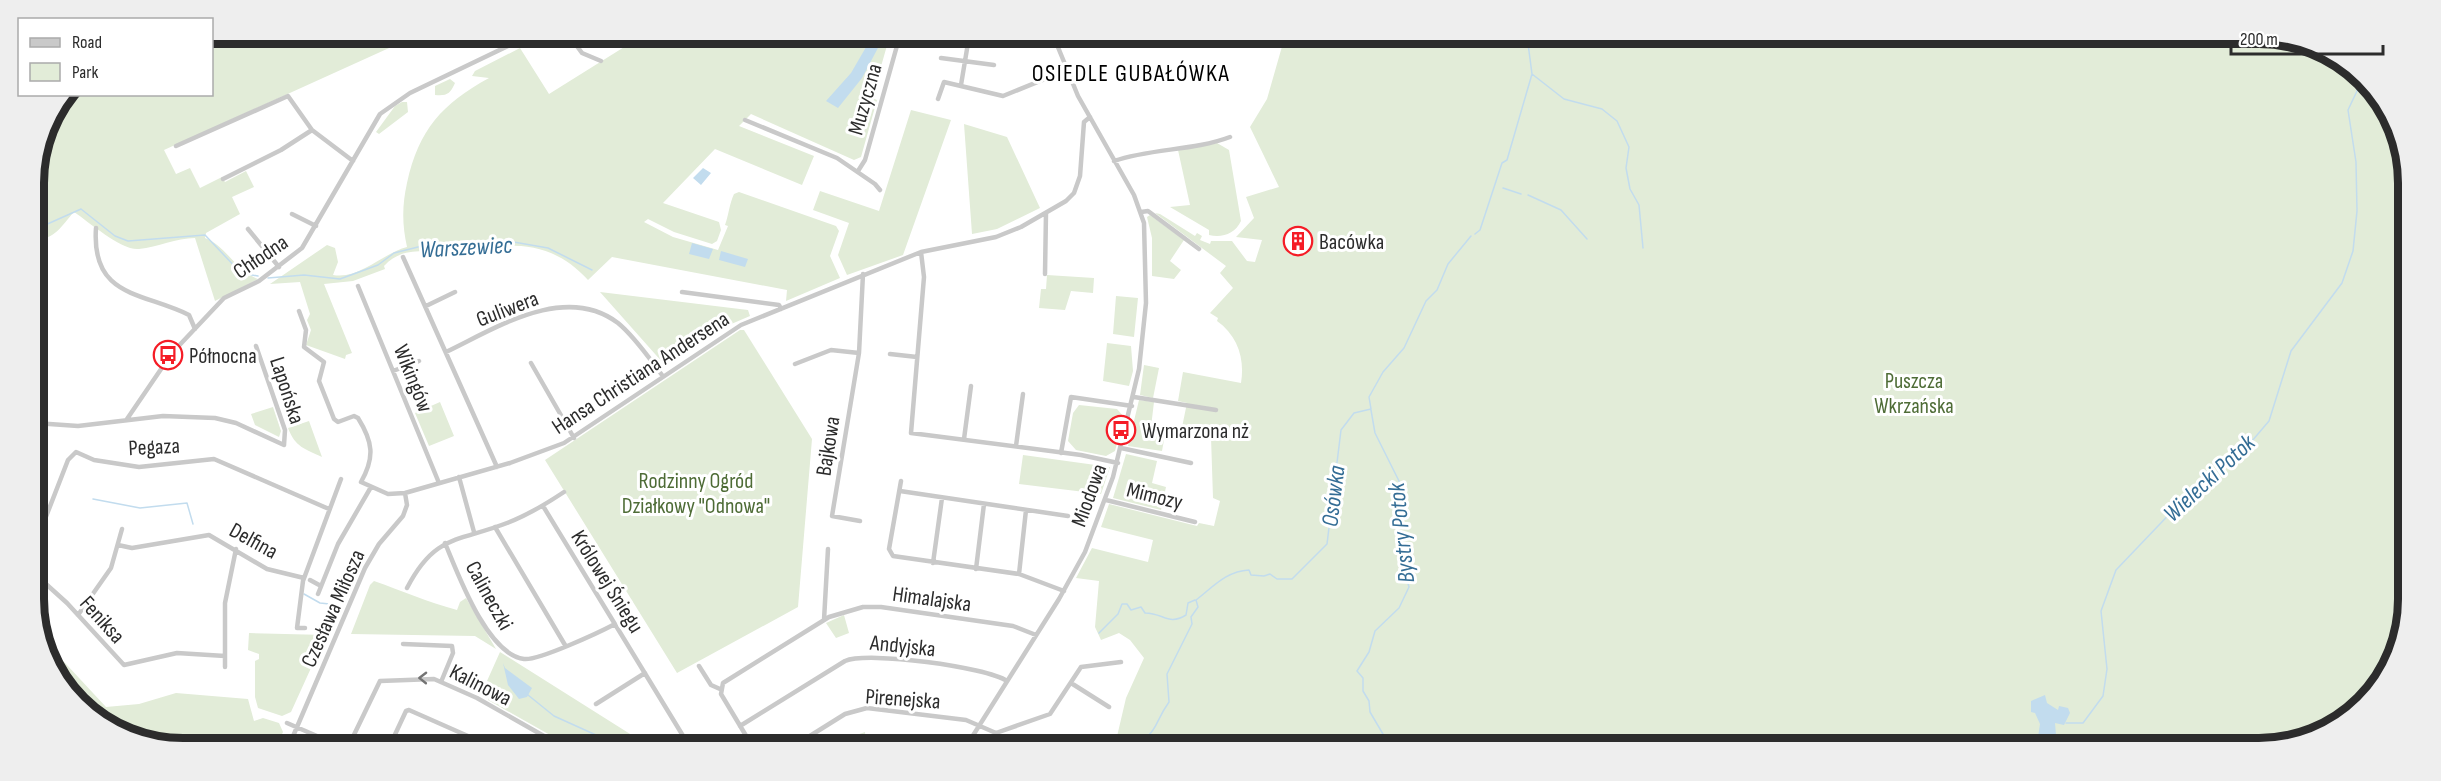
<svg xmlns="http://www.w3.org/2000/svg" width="2441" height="781" viewBox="0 0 2441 781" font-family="'Sofia Sans Condensed',sans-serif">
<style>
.green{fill:#e2ecd8}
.water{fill:#c2dcee}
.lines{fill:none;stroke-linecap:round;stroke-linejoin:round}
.stream{stroke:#c2dcee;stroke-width:1.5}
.street{stroke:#c9c9c9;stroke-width:4.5}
.oneway{stroke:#737373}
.labels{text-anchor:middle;stroke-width:6;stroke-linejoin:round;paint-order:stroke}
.street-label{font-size:22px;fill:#2c2c2c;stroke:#fff}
.poi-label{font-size:22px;fill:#2c2c2c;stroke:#fff;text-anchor:start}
.park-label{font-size:22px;fill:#4e6c36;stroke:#fff}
.neighbourhood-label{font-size:24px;letter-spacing:1.5px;fill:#000;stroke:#fff}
.water-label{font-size:24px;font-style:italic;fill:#346d95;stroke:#fff}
.rim{fill:none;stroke:#2c2c2c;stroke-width:8}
</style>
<rect width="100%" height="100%" fill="#fff"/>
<!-- green -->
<path class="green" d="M 212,33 L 420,34 L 164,150 L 176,174 L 190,168 L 200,188 L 222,177 L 225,182 L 246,171 L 254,187 L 232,197 L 240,214 L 206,233 L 205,238 C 226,246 236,271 258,279 L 215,301 L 195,238 C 176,238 158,247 139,249 C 122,251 89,222 74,212 C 61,226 56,239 34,240 L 34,282 L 33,173 L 45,125 L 65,95 L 212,94 Z
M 645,34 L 890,35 L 872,98 L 877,100 L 861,157 L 854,160 L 751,114 L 739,126 L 814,156 L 802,185 L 715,149 L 663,203 L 719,222 L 721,230 L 717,241 L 712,244 L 674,232 L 648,219 L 644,222 L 673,237 L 718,250 L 728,226 L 725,225 C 729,214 729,205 734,194 L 739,192 L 836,226 L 839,231 L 830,256 L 840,278 L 786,301 L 787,290 L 612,257 L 588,280 C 553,242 518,243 470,248 C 464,248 459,251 453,252 C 427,253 403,245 384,266 L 385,269 L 353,281 L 324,284 L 352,353 L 346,355 L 345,359 L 306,345 L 311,330 L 307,320 L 310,314 L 300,282 L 270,284 L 327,245 L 335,248 L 338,262 L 333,275 C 359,280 383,253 407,247 C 402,225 402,205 407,183 C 419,129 442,104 489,78 L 472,76 L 475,71 L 520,48 L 549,94 Z
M 1285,36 L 2298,38 L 2371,84 L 2405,154 L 2403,638 L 2383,681 L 2350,717 L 2268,748 L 1115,745 L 1126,698 L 1144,658 L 1130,640 L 1119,633 L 1101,640 L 1095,627 L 1099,581 L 1076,578 L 1092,548 L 1148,562 L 1153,540 L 1101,527 L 1109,504 L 1197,526 L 1199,523 L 1214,526 L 1220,501 L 1213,498 L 1211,437 L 1181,432 L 1187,403 L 1178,401 L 1183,372 L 1241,383 C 1245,359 1238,336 1217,321 L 1218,318 L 1210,313 L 1233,288 L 1220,273 L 1226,266 L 1155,213 L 1160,214 L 1195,236 L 1197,233 L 1202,236 L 1200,240 L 1210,244 L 1211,241 L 1232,241 L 1247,261 L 1255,262 L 1262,240 L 1236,237 L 1254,218 L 1246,197 L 1279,187 L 1250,127 L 1267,99 Z
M 450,79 L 455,83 C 450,94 447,96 435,95 L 435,86 Z
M 402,102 L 407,102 L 408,112 L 379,134 L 376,132 L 395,106 Z
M 911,110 L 951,120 L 903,255 L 847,275 L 838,255 L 849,223 L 813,210 L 820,191 L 879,211 Z
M 964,124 L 1007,137 L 1040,208 L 997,229 L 972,234 Z
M 1217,143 L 1229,150 L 1241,221 C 1235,234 1222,238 1209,235 L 1209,230 L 1170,207 L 1190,205 L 1178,150 Z
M 1150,215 L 1184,240 L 1170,261 L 1181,270 L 1174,279 L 1152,276 L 1152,238 L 1147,217 Z
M 1047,275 L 1094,278 L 1093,293 L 1071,291 L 1065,310 L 1039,308 L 1041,289 L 1046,289 Z
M 34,284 L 41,327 L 38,365 L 42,403 L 36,402 L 35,394 Z
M 600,292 L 748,310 L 750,316 L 715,331 L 668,363 L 663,363 Z
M 1116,296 L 1138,298 L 1134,337 L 1113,334 Z
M 740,330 L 744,330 L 812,439 L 798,607 L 677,673 L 545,460 Z
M 1107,343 L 1131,346 L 1133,371 L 1129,386 L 1103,381 Z
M 1144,365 L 1159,368 L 1153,398 L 1140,395 Z
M 1139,400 L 1154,402 L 1151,427 L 1166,429 L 1162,451 L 1128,446 Z
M 440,402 L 454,436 L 429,446 L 415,413 Z
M 1079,405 L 1117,409 L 1124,417 L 1115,451 L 1106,456 L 1076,450 L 1068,441 L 1073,413 Z
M 273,407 L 281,431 L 279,437 L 255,425 L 251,414 Z
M 309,421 L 322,457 C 305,449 295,447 288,428 Z
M 1126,454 L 1157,461 L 1152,483 L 1166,487 L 1161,510 L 1113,498 Z
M 1023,455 L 1110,467 L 1101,494 L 1019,484 Z
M 374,581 C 403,591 427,602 457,610 L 460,602 L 466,598 L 496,649 L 475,636 L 351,634 L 370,585 Z
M 844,615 L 849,633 L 836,638 L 826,623 Z
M 249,633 L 326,635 L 291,712 L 282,716 L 258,708 L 255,697 L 255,661 L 259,659 L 259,654 L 248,650 Z
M 40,636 L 106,707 L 139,704 L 176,693 L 248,699 L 254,721 L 263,718 L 279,723 L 283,732 L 278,743 L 143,743 L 70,697 Z
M 500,652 L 646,744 L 566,744 L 488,700 L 494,685 L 487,681 Z
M 865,732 L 866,744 L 852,744 L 848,738 Z"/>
<!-- water -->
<path class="water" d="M 869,42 L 879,46 L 862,78 L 838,108 L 826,101 L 851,73 Z
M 703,168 L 711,173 L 701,185 L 693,178 Z
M 692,243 L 713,249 L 709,259 L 689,254 Z
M 721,251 L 748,259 L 745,267 L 719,260 Z
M 503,663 L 505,668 L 532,688 L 527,697 L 519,699 L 508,685 Z
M 2045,695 L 2047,703 L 2058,710 L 2059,706 L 2068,708 L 2070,713 L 2064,725 L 2055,723 L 2056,735 L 2044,746 L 2021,747 L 2026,741 L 2038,737 L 2040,724 L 2035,713 L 2031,712 L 2031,701 Z"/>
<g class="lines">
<!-- stream -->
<path class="stream" d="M 1532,74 L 1564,99 L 1602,109 L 1617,121 L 1629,147 L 1626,168 L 1630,189 L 1639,205 L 1643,248
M 1503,188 L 1521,194
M 1528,195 L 1561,210 L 1587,239
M 34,230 L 81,209 L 115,236 L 128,241 L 205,235 L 241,273 L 258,276
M 1475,234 L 1480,230 L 1502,163 L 1507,160 L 1532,74 L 1527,36
M 268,278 L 304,275 L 340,279 L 378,265 L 394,253 L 422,246 L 455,249 L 470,244 L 502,240 L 548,248 L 592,270
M 1371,410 L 1375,433 L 1400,483 L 1394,510 L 1400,556 L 1409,587 L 1399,608 L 1375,631 L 1369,652 L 1357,671 L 1363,678 L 1363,691 L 1369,701 L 1370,712 L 1390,746
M 93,499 L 140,508 L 187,503 L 193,524
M 304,594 L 320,603 L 339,605
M 1099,633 L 1118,614 L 1122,604 L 1127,604 L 1131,610 L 1141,607 L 1145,613 C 1164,613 1168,626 1186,615 L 1188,603 L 1195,600
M 528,695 L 554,716 L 596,735
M 2066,723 L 2083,723 L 2103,696 L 2107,669 L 2101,611 L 2116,570 L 2180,503 L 2246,448 L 2269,421 L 2291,351 L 2342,283 L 2353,251 L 2357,211 L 2356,162 L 2348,110 L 2357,91 L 2355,74
M 116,726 L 127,729 L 128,734
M 1064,745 L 1079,737 L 1110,745
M 1126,745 C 1160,736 1151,727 1169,702 L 1167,674 L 1192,624 L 1191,617 L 1198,607 L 1196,600 C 1212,588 1226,571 1249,570 L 1251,575 L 1264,576 L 1270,574 L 1277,579 L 1292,579 L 1327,544 L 1341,430 L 1354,413 L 1371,409 L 1369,397 L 1383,372 L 1404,348 L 1426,301 L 1437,290 L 1448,264 L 1471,236"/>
<!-- street -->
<path class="street" d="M 568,34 L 582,53 L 601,61
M 941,58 L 994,65
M 961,85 L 968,43
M 938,99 L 944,82 L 1003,96 L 1067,70
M 745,120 L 837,158 L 875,184 L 880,190
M 176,146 L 288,96 L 312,130 L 353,161
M 1114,161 C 1152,148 1193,151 1230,137
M 858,171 L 865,160 L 900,35
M 223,179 L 281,150 L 312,130
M 1141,212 L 1148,211 L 1199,249
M 292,214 L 316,226
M 96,228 C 91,298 143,292 189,315 L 195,329
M 248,229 L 279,267
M 921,252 L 924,277 L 911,433 L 1081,455 L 1118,463
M 403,257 L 497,467
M 1045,274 L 1046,213
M 358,286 L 439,483
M 682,292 L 779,305 L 781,309
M 426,306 L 455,292
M 299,311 L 306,330 L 304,347 L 324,362 L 319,381 L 334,419 L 338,422 L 354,416 L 358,418 C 373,442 375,457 361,482 L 388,494 L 405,493 L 510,463 L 564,443 L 741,325 L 921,252 L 996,237 L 1021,227 L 1066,201 L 1074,193 L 1080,176 L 1084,122 L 1090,117
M 446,352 C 496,328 565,283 618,323 C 635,337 649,358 662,375
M 890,354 L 917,357
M 531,363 L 574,438
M 795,364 L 831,350 L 859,353
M 393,371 L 419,361
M 1134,397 L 1216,410
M 127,419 L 172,353 L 224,298 L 259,281 L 302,248 L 380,114 L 410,93 L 533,34
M 35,423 L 78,426 L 163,416 L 215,418 L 236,423 L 284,445 L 285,430 L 256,346
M 964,439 L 971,386
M 1016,446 L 1023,394
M 1121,448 L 1191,463
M 1061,453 L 1071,397 L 1132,406
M 35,460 L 39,443 L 39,422
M 459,477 L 474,532
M 901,481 L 889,549 L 893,556 L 1019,574 L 1064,591
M 900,491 L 1068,516
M 1106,500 L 1195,522
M 543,506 L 688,744
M 860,521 L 832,516 L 859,353 L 863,274
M 495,527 L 565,645
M 445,543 C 458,574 487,654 524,659 C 538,661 600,632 615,624
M 35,545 L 68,460 L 76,452 L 94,460 L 139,467 L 214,459 L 329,509
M 118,545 L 132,548 L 209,535 L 267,569 L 304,578
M 933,563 L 942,498
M 976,569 L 984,504
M 1019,574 L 1026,510
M 36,575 L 67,603 L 124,665 L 177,653 L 225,656 L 225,603 L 236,549
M 310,580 L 321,586
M 407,588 C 435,534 458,542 507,523 C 528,515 546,504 564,492
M 318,594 L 338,544 L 371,487
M 78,615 L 111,568 L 122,529
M 824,620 L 828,549
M 305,628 L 297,628 L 303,581 L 341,479
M 403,644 L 452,646 L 453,653 L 441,682
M 699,666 L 711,685 L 720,689
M 225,667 L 225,656
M 1071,683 L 1109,707
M 596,704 L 645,673
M 287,723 L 333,743
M 740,726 L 845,661 C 868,651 986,667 1007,681
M 291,741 L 365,568 L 379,544 L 403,516 L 407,505 L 405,493
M 350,743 L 380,681 L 434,679 L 477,698 L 558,744
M 391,743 L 406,711 L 409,710 L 486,744
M 751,744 L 721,694 L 723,683 L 829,617 L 863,607 L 881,607 L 1013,626 L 1036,635
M 797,744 L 845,714 L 867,708 L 966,720 L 996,733 L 1050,714 L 1081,667 L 1121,662
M 967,745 L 1059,599 L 1085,552 L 1113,477 L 1139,369 L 1146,303 L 1144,223 L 1134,195 L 1078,96 L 1053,35"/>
</g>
<!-- one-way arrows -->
<defs><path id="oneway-chevron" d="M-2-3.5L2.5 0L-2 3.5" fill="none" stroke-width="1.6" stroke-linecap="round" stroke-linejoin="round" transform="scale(1.5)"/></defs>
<use class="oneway" href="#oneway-chevron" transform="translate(423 678) rotate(-179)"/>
<!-- icons -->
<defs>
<g id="building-ring" transform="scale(1.5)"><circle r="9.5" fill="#fff" stroke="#f51c26" stroke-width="1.5"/><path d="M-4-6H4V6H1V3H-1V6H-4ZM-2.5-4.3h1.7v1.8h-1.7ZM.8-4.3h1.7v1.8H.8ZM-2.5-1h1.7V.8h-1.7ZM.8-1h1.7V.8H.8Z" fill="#f51c26"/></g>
<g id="bus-ring" transform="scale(1.5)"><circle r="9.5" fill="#fff" stroke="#f51c26" stroke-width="1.5"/><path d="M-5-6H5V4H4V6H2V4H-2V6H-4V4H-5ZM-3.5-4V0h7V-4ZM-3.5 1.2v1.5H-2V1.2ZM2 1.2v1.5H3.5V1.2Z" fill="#f51c26"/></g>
</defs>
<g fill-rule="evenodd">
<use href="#building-ring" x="1298" y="241"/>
<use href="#bus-ring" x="168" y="355"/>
<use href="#bus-ring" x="1121" y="430"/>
</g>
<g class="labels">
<!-- street labels -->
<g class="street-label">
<text transform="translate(864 99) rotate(-74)" y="8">Muzyczna</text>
<text transform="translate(260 256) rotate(-34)" y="8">Chłodna</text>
<text transform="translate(507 308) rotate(-21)" y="8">Guliwera</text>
<text transform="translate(640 372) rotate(-33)" y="8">Hansa Christiana Andersena</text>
<text transform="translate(414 378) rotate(68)" y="8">Wikingów</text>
<text transform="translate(288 390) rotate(72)" y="8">Lapońska</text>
<text transform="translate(154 446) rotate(-3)" y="8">Pegaza</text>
<text transform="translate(827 446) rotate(-81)" y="8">Bajkowa</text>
<text transform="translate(1088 495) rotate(-70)" y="8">Miodowa</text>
<text transform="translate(1155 495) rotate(14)" y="8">Mimozy</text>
<text transform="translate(254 540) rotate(29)" y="8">Delfina</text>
<text transform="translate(608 581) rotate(58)" y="8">Królowej Śniegu</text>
<text transform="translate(490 595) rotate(61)" y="8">Calineczki</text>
<text transform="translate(932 598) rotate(8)" y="8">Himalajska</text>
<text transform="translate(332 608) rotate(-66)" y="8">Czesława Miłosza</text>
<text transform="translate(103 619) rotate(48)" y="8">Feniksa</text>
<text transform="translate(903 645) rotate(6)" y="8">Andyjska</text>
<text transform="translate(481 684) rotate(27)" y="8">Kalinowa</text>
<text transform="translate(903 698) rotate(4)" y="8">Pirenejska</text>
</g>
<!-- poi labels -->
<g class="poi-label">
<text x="1319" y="249">Bacówka</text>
<text x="189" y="363">Północna</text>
<text x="1142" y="438">Wymarzona nż</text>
</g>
<!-- park labels -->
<g class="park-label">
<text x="1914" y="388">Puszcza<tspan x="1914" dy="25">Wkrzańska</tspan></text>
<text x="696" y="488">Rodzinny Ogród<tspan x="696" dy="25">Działkowy "Odnowa"</tspan></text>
</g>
<!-- neighbourhood labels -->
<g class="neighbourhood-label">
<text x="1131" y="81">OSIEDLE GUBAŁÓWKA</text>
</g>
<!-- water labels -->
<g class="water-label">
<text transform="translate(466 247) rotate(-3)" y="8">Warszewiec</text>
<text transform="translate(2209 478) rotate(-43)" y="8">Wielecki Potok</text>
<text transform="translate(1333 496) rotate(-83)" y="8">Osówka</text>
<text transform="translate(1401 533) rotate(-96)" y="8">Bystry Potok</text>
</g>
</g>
<!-- crop -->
<path d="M0 0H2441V781H0ZM183 44H2259A139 139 0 0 1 2398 183V599A139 139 0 0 1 2259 738H183A139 139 0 0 1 44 599V183A139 139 0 0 1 183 44Z" fill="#eee" fill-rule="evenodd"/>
<path class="rim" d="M183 44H2259A139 139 0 0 1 2398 183V599A139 139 0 0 1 2259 738H183A139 139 0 0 1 44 599V183A139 139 0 0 1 183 44Z"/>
<!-- legend -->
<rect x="18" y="18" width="195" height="78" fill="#ffffff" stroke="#ababab" stroke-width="1.5"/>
<rect x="30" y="38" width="30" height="9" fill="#c9c9c9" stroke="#ababab" stroke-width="1.5"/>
<text x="72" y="48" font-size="18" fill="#2c2c2c">Road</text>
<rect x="30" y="63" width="30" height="18" fill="#e2ecd8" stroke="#ababab" stroke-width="1.5"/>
<text x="72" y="78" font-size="18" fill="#2c2c2c">Park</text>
<!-- scale -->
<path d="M2231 45v9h152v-9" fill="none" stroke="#2c2c2c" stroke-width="3"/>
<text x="2240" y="45" font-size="18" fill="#2c2c2c" stroke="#ffffff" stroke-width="4.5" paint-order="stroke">200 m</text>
</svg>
